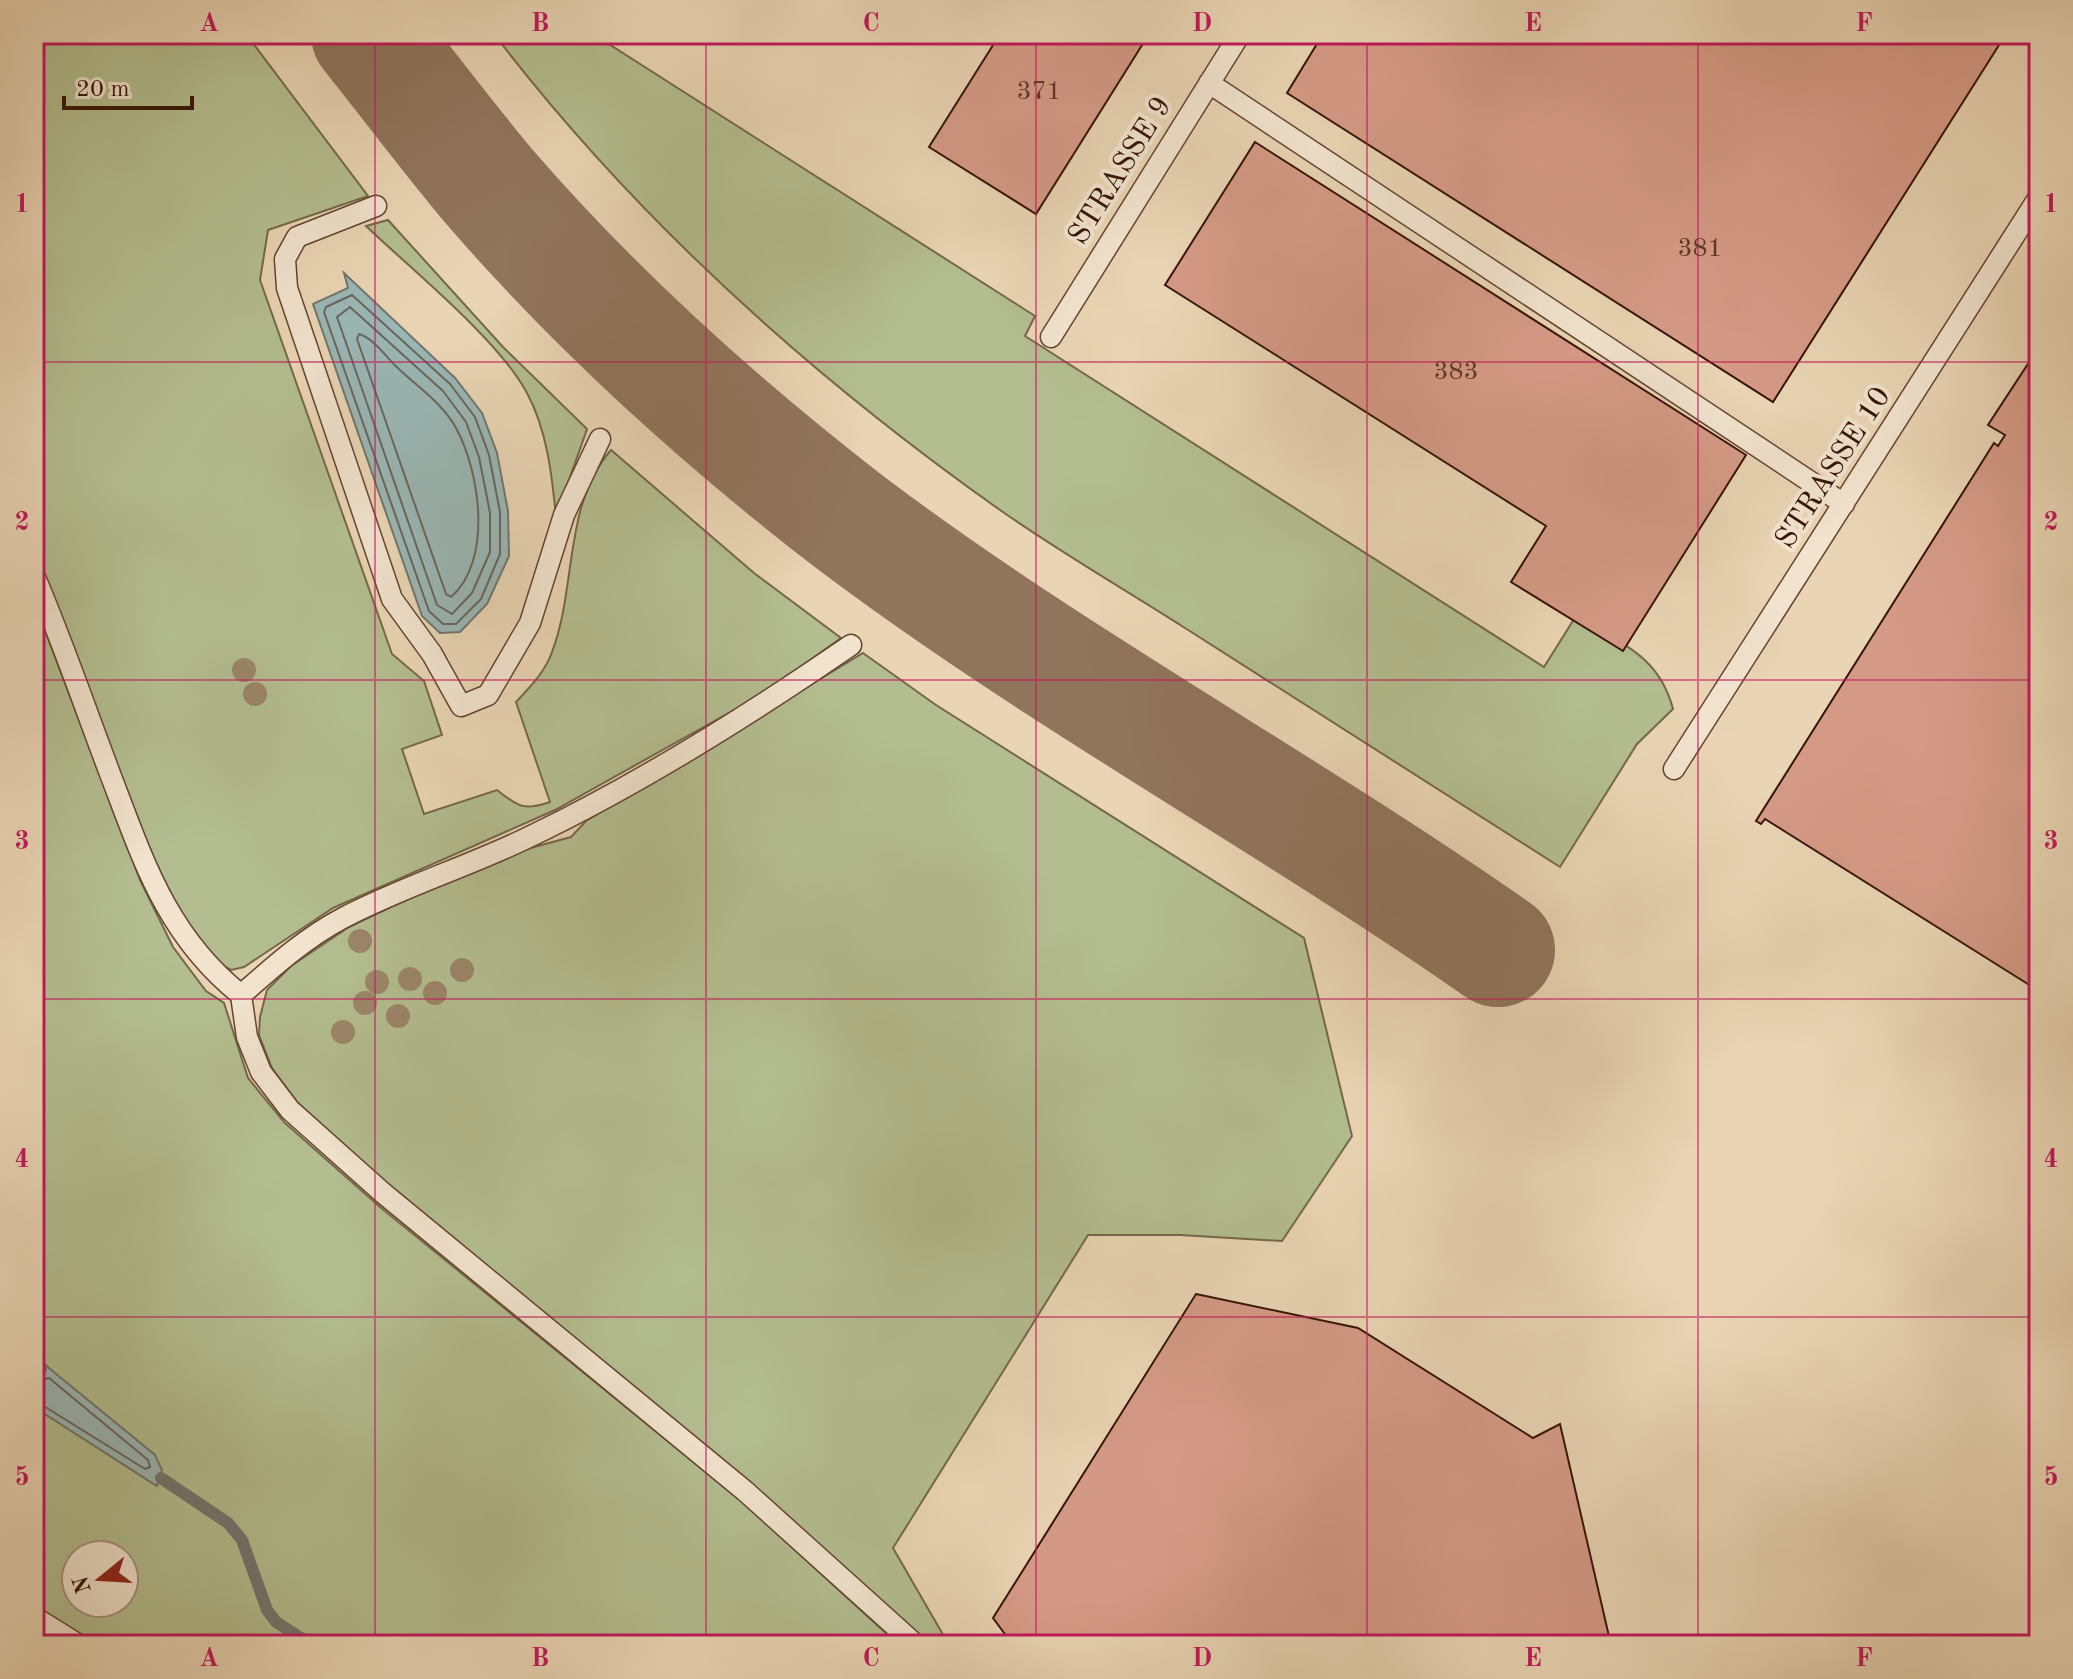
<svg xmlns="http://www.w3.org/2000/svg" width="2073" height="1679" viewBox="0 0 2073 1679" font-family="'Old Standard TT',serif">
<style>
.green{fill:#b3bd8f;stroke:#75684a;stroke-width:2;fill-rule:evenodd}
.water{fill:#9ab7b5;stroke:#72766f;stroke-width:2}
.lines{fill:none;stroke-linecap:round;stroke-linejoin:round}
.shore{stroke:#68665e;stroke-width:2}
.stream{stroke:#72766f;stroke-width:12}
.taxiway{stroke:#90745c;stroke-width:114}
.building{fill:#d59a86;stroke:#371406;stroke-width:2}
.lane-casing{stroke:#644431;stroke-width:23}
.lane{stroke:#f1e3ce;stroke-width:20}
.tree{fill:#9b866a}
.grid{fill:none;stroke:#c2185b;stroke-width:2;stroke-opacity:0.55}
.labels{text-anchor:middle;stroke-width:8;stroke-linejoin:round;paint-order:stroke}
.number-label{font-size:26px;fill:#5e3626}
.street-label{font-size:30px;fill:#371406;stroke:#f1e3ce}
.neatline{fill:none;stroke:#c2185b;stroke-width:3}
.grid-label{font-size:26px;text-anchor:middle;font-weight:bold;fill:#c2185b}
</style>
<rect width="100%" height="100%" fill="#e9d4b3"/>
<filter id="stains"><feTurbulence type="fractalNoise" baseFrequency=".0025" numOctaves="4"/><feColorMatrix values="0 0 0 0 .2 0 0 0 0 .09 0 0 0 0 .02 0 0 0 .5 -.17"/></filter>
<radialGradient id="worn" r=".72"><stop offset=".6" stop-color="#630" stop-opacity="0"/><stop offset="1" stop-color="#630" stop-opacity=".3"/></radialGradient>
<!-- green -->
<path class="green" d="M 34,34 L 246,34 L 368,196 L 268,230 L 260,280 L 392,654 L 424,681 L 442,735 L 402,749 L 424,814 L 497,790 C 518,807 525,811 550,802 L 516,702 C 530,687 545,672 552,652 C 577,587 563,505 611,450 L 754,573 L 841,638 L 761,695 L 555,810 L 333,908 L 244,967 L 231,970 L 214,961 L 193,933 L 160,875 L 34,552 Z
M 494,34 L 593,34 L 1035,316 L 1025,336 L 1544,667 L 1576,616 C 1621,644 1659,655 1673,709 L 1637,744 L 1560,867 C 1435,787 1310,707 1185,628 C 1124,589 1060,552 1000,510 C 812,377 635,218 494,34 Z
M 388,220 L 503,347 L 587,429 L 556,517 C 552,475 547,430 527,393 C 498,339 412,270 366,226 Z
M 34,602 L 140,880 L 173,947 L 206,991 L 224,1003 L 248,1078 L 284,1122 L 380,1207 L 739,1499 L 899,1645 L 34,1645 L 34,1407 L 157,1486 L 45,1364 L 34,1379 ZM 76,1555 L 124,1555 L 124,1603 L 76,1603 Z
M 863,653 L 936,705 L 1304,938 L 1352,1136 L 1282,1241 L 1180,1235 L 1088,1235 L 893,1548 L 949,1645 L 931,1645 L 754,1486 L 389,1185 L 297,1102 L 272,1068 L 259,1035 L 260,1017 L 267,990 L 291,966 L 349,927 L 424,891 L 523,850 L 571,837 L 586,821 Z"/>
<!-- water -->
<path class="water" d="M 344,273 L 455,378 L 482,413 L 497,453 L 508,511 L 509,556 L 487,604 L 460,632 L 440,633 L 422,616 L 313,304 L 348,288 Z
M 44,1364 L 155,1455 L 162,1470 L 157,1486 L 34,1407 L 34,1379 Z"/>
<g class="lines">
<!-- shore -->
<path class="shore" d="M 352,295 L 450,384 L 475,417 L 489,455 L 500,512 L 500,554 L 481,599 L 456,624 L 443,624 L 429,611 L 324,312 L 326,307 Z
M 350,307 L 443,391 L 466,422 L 479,457 L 490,513 L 490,552 L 472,593 L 452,614 L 437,605 L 337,317 Z
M 359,334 C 374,338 388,360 400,370 C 419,388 443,404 456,428 C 480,472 493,560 451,597 L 446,594 L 357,339 Z
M 34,1382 L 49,1378 L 148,1460 L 150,1467 L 145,1469 L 34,1400"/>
<!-- stream -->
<path class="stream" d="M 34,1360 L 41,1369
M 161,1478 L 228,1523 L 242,1540 L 267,1610 L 276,1622 L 312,1645"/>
<!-- taxiway -->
<path class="taxiway" d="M 368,34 C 408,84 446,135 487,184 C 593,307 719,421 847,520 C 1054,677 1285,801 1498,950"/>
</g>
<!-- building -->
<path class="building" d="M 1000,34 L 1149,34 L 1036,214 L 929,147 Z
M 1323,34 L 2006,34 L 1773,402 L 1287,93 Z
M 1255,142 L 1746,455 L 1623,651 L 1511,582 L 1546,526 L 1165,285 Z
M 2039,347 L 2039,991 L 1765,819 L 1761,824 L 1756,821 L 1994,443 L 1998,446 L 2005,435 L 1988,425 Z
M 1196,1294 L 1358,1328 L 1533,1438 L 1560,1424 L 1611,1645 L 1013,1645 L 993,1618 Z"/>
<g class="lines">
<!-- lane casing -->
<g class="lane-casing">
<path id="lane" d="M 1209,83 L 1844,504
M 376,206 L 297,237 L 285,259 L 287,288 L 392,599 L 432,654 L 461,706 L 488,695 L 530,623 L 564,515 L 600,439
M 1051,337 L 1240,34
M 34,575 C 63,642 86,711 112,779 C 144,863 168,937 241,995 L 247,1037 L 261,1072 L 290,1110 L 383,1193 L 745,1491 L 916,1645
M 1674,769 L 2039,197
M 241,995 C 273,967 305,938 343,918 C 402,887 467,867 527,838 C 640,784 748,716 851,645
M 34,1617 L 79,1645"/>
</g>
<!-- lane -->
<use href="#lane" class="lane"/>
</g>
<!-- trees -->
<g class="tree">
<circle cx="244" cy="670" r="12"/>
<circle cx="255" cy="694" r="12"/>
<circle cx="360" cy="941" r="12"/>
<circle cx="462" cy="970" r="12"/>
<circle cx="410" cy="979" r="12"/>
<circle cx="377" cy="982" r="12"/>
<circle cx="435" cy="993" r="12"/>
<circle cx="365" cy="1003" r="12"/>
<circle cx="398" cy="1016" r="12"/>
<circle cx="343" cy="1032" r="12"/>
</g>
<!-- grid -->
<path class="grid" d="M 375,34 L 375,1645M 706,34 L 706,1645M 1036,34 L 1036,1645M 1367,34 L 1367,1645M 1698,34 L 1698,1645M 34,362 L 2039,362M 34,680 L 2039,680M 34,999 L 2039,999M 34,1317 L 2039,1317"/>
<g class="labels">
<!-- number labels -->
<g class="number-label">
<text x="1039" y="99">371</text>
<text x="1700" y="256">381</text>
<text x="1456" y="379">383</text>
</g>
<!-- street labels -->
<g class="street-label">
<text transform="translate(1119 170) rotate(-58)" y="10">STRASSE 9</text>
<text transform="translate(1832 467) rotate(-57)" y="10">STRASSE 10</text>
</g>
</g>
<!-- margin -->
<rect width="2073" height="1679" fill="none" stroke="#e9d4b3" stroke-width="88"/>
<!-- north arrow -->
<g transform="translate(100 1579) rotate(252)"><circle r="38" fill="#f1e3ce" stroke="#a7907e" stroke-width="2"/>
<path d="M0-6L14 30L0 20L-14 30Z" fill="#8f2418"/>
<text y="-12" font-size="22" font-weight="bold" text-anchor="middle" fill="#371406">N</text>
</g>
<!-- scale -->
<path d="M64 96v12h128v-12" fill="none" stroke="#371406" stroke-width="4"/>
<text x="76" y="96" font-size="24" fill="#371406" stroke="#f1e3ce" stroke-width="6" paint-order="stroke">20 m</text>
<rect x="44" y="44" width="1985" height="1591" class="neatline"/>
<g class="grid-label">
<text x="209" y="31">A</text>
<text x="540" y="31">B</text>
<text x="871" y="31">C</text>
<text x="1202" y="31">D</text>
<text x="1533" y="31">E</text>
<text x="1864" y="31">F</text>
<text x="22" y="212">1</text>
<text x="2051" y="212">1</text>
<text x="22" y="530">2</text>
<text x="2051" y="530">2</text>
<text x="22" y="849">3</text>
<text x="2051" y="849">3</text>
<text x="22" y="1167">4</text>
<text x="2051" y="1167">4</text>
<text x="22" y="1485">5</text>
<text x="2051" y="1485">5</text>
<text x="209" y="1666">A</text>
<text x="540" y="1666">B</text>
<text x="871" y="1666">C</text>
<text x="1202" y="1666">D</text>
<text x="1533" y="1666">E</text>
<text x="1864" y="1666">F</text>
</g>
<rect width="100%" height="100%" filter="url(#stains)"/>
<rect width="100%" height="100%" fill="url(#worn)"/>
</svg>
